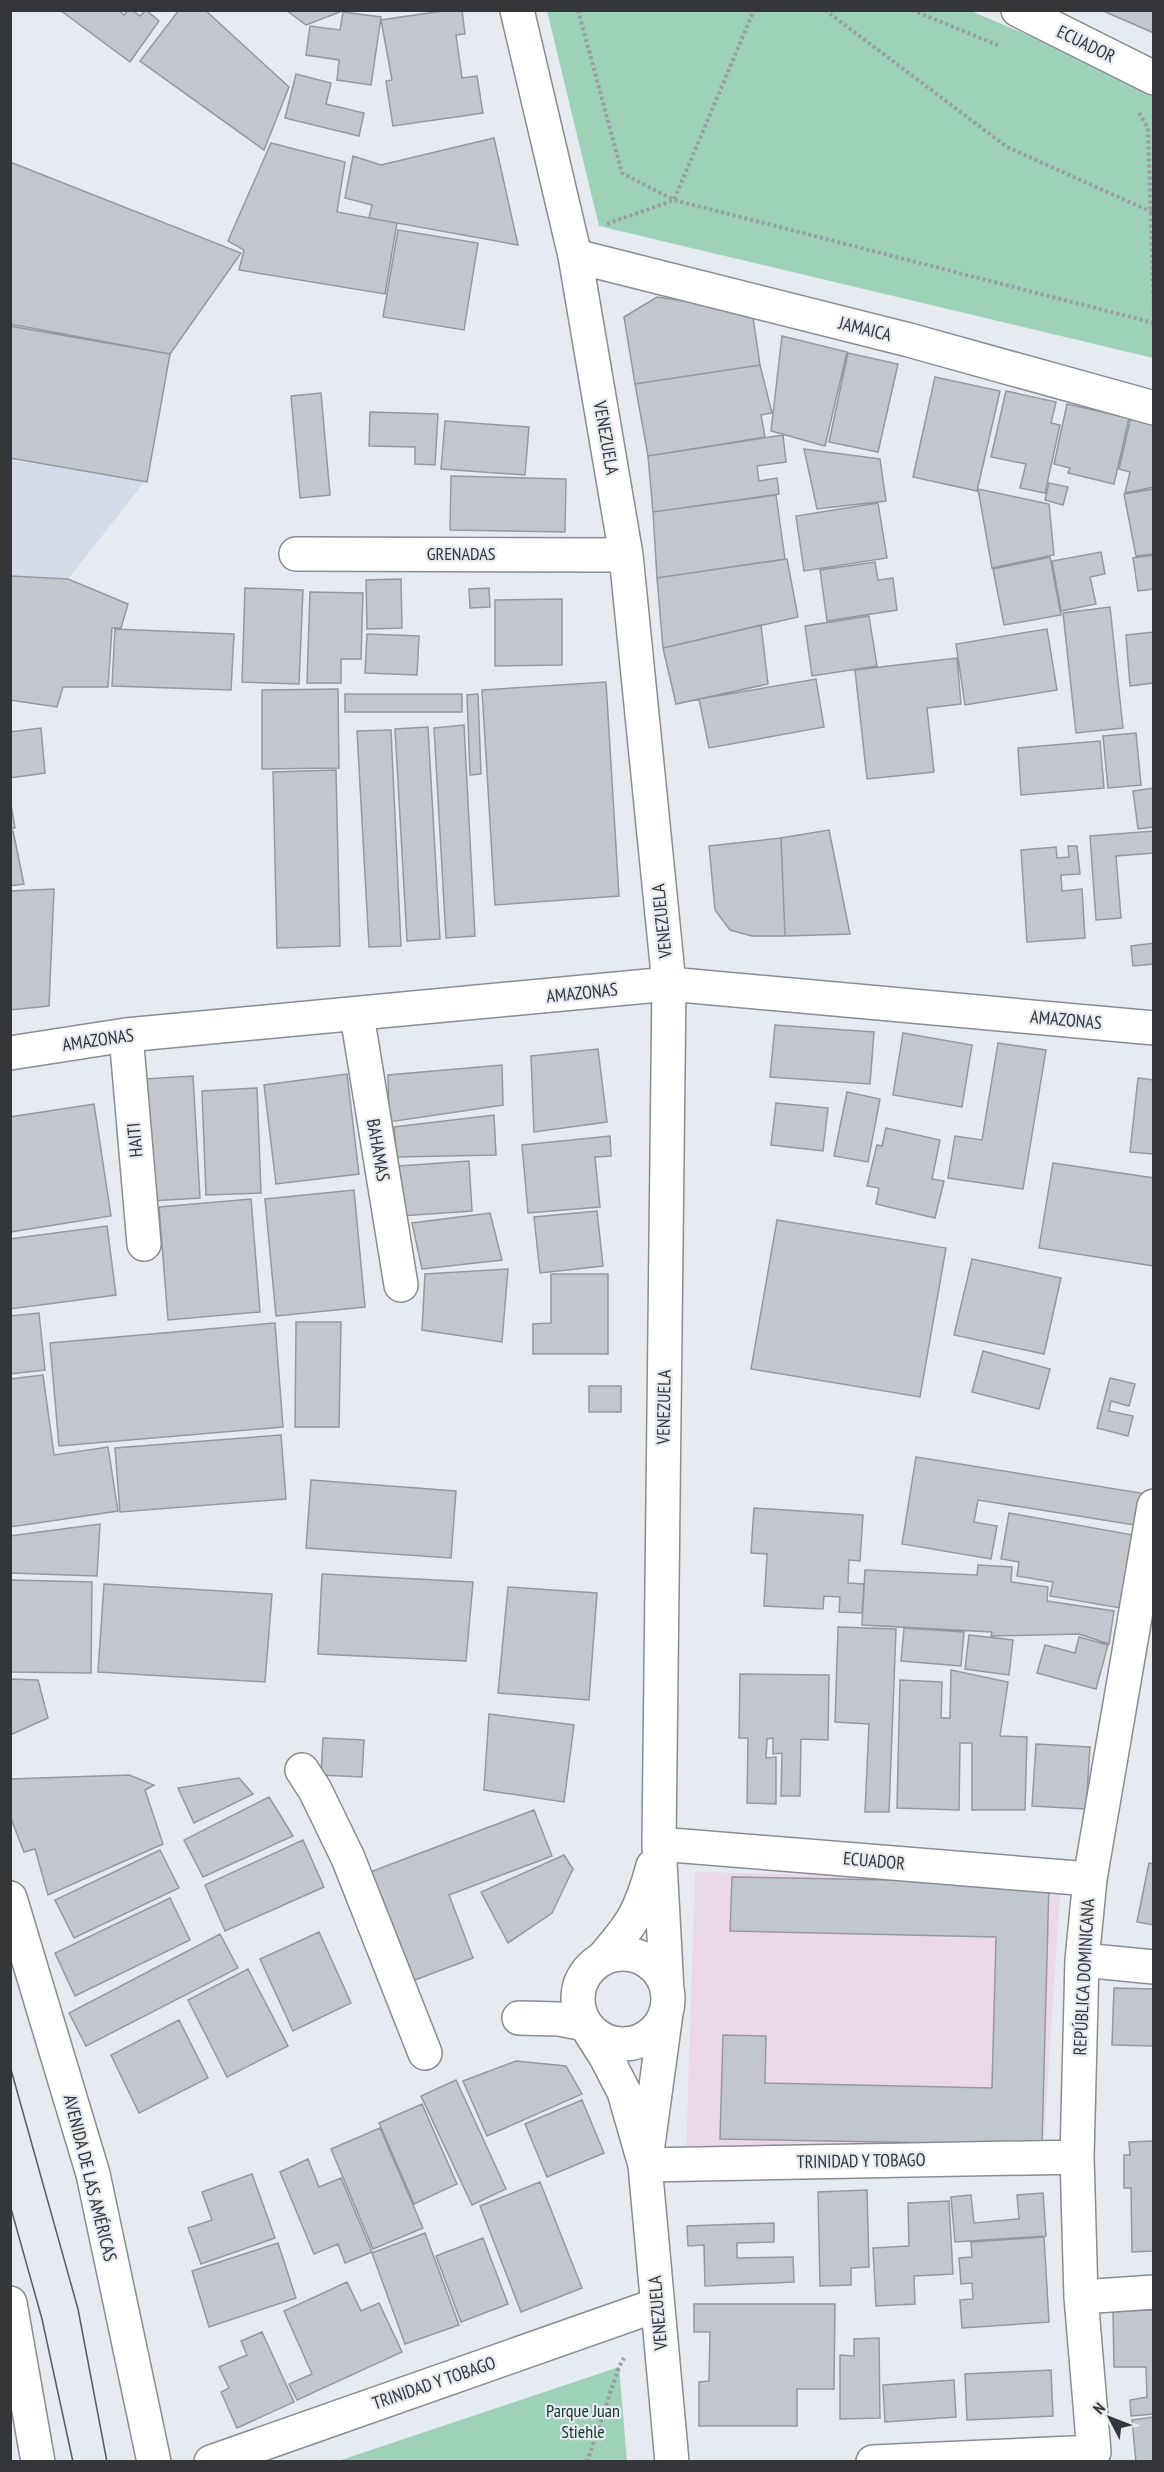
<svg xmlns="http://www.w3.org/2000/svg" width="1164" height="2472" viewBox="0 0 1164 2472" font-family="'PT Sans Narrow',sans-serif">
<style>
.built{fill:#d4dcea}
.education{fill:#ebd9ea}
.green{fill:#9ed2b8}
.building{fill:#c2c6cd;stroke:#95989f;stroke-width:1.5}
.lines{fill:none;stroke-linecap:round;stroke-linejoin:round}
.minor-casing{stroke:#898c93;stroke-width:36}
.major-casing{stroke:#898c93;stroke-width:36}
.path{stroke:#9b9ea4;stroke-width:4;stroke-dasharray:3 3;stroke-linecap:butt}
.minor{stroke:#fff;stroke-width:33}
.major{stroke:#fff;stroke-width:33}
.tram{stroke:#595b5f;stroke-width:1.5}
.labels{text-anchor:middle;stroke-width:4.5;stroke-linejoin:round;paint-order:stroke}
.street-label{font-size:18px;fill:#343639;stroke:#e6eaf1}
.park-label{font-size:18px;fill:#123627;stroke:#e6eaf1}
</style>
<rect width="100%" height="100%" fill="#e6eaf1"/>
<!-- built -->
<path class="built" d="M 11,460 L 145,481 L 68,579 L 11,576 Z"/>
<!-- education -->
<path class="education" d="M 695,1872 L 1061,1880 L 1043,2153 L 686,2156 Z"/>
<!-- green -->
<path class="green" d="M 547,11 L 971,11 L 1153,88 L 1153,358 L 599,226 Z
M 619,2367 L 627,2461 L 338,2461 Z"/>
<!-- building -->
<path class="building" d="M 60,10 L 118,10 L 124,15 L 128,10 L 132,10 L 140,16 L 146,10 L 159,21 L 130,62 Z
M 179,10 L 205,10 L 289,87 L 264,150 L 140,61 Z
M 286,10 L 345,10 L 306,25 Z
M 449,10 L 462,10 L 465,34 L 456,35 L 462,78 L 477,76 L 483,113 L 393,126 L 386,81 L 392,80 L 381,20 Z
M 1101,10 L 1154,10 L 1154,33 Z
M 343,12 L 381,17 L 371,85 L 337,80 L 339,60 L 306,55 L 310,26 L 340,30 Z
M 296,74 L 331,83 L 326,104 L 364,113 L 359,136 L 285,118 Z
M 494,138 L 518,245 L 369,218 L 372,205 L 345,198 L 353,156 L 381,165 Z
M 271,143 L 345,162 L 337,212 L 397,223 L 385,294 L 239,270 L 244,250 L 228,241 Z
M 10,162 L 241,253 L 170,354 L 10,324 Z
M 398,230 L 478,243 L 464,330 L 383,317 Z
M 657,297 L 752,311 L 760,365 L 635,384 L 624,317 Z
M 10,326 L 170,354 L 147,482 L 10,458 Z
M 782,336 L 847,352 L 825,446 L 771,431 Z
M 848,353 L 898,364 L 878,452 L 829,442 Z
M 760,365 L 772,413 L 761,415 L 765,437 L 648,456 L 635,384 Z
M 935,377 L 1000,391 L 977,491 L 913,477 Z
M 1006,391 L 1056,402 L 1051,423 L 1060,425 L 1045,493 L 1020,488 L 1026,464 L 991,457 Z
M 321,393 L 330,495 L 300,498 L 291,396 Z
M 1067,404 L 1129,418 L 1114,484 L 1068,473 L 1070,468 L 1054,464 Z
M 370,412 L 438,414 L 435,465 L 415,464 L 415,447 L 369,446 Z
M 1131,417 L 1154,421 L 1154,487 L 1125,493 L 1130,472 L 1119,469 Z
M 445,421 L 529,427 L 525,475 L 441,469 Z
M 783,435 L 786,462 L 757,466 L 759,481 L 777,478 L 779,494 L 653,512 L 648,456 Z
M 804,449 L 880,459 L 886,501 L 817,509 Z
M 451,476 L 566,479 L 565,532 L 450,530 Z
M 1049,483 L 1068,487 L 1063,505 L 1045,500 Z
M 978,489 L 1049,504 L 1054,555 L 992,568 Z
M 1154,489 L 1154,554 L 1136,556 L 1124,494 Z
M 776,495 L 785,559 L 657,578 L 653,512 Z
M 878,503 L 887,558 L 804,571 L 796,516 Z
M 1101,552 L 1105,574 L 1090,577 L 1096,604 L 1061,611 L 1052,561 Z
M 1154,555 L 1154,589 L 1138,591 L 1133,558 Z
M 1050,557 L 1061,615 L 1004,625 L 993,569 Z
M 787,559 L 798,617 L 663,648 L 657,578 Z
M 875,562 L 878,580 L 893,578 L 897,610 L 827,621 L 820,570 Z
M 10,576 L 68,579 L 128,604 L 121,628 L 112,628 L 108,687 L 63,687 L 57,707 L 10,700 Z
M 401,579 L 402,628 L 367,629 L 366,580 Z
M 245,588 L 303,590 L 299,684 L 242,682 Z
M 489,588 L 490,607 L 470,608 L 469,589 Z
M 310,592 L 363,593 L 361,659 L 341,659 L 341,683 L 307,683 Z
M 562,599 L 562,665 L 495,666 L 495,600 Z
M 1110,607 L 1123,728 L 1076,733 L 1063,613 Z
M 869,616 L 877,666 L 812,676 L 805,626 Z
M 761,625 L 768,684 L 676,704 L 663,648 Z
M 115,629 L 234,634 L 231,690 L 112,686 Z
M 1047,629 L 1057,690 L 965,705 L 956,644 Z
M 1154,632 L 1154,683 L 1130,686 L 1126,635 Z
M 367,634 L 419,636 L 417,675 L 365,673 Z
M 957,658 L 961,704 L 927,708 L 934,772 L 867,779 L 855,670 Z
M 816,679 L 824,727 L 709,748 L 699,699 Z
M 606,682 L 619,896 L 495,905 L 482,690 Z
M 338,689 L 339,768 L 262,769 L 262,690 Z
M 345,694 L 462,694 L 462,712 L 345,712 Z
M 478,694 L 481,774 L 470,775 L 467,695 Z
M 464,725 L 475,936 L 446,938 L 434,728 Z
M 428,727 L 440,939 L 407,941 L 395,729 Z
M 41,728 L 45,773 L 10,778 L 10,732 Z
M 391,730 L 401,946 L 369,947 L 357,731 Z
M 1136,733 L 1141,785 L 1108,788 L 1103,736 Z
M 1100,741 L 1104,788 L 1021,795 L 1018,748 Z
M 336,770 L 340,946 L 277,948 L 273,772 Z
M 1154,788 L 1154,827 L 1138,829 L 1133,791 Z
M 10,799 L 15,828 L 10,829 Z
M 829,830 L 850,934 L 785,936 L 781,838 Z
M 10,831 L 13,831 L 24,884 L 10,886 Z
M 1154,831 L 1154,853 L 1116,856 L 1121,918 L 1096,920 L 1090,836 Z
M 781,838 L 785,936 L 752,936 L 730,930 L 715,910 L 709,846 Z
M 1068,846 L 1077,846 L 1080,874 L 1061,875 L 1062,891 L 1082,889 L 1085,938 L 1027,942 L 1021,850 L 1056,847 L 1057,858 L 1069,857 Z
M 54,889 L 49,1006 L 10,1010 L 10,891 Z
M 1154,943 L 1154,964 L 1133,966 L 1131,946 Z
M 775,1025 L 874,1032 L 870,1084 L 770,1077 Z
M 903,1033 L 972,1045 L 962,1107 L 893,1095 Z
M 998,1043 L 1046,1050 L 1023,1189 L 948,1178 L 955,1136 L 982,1140 Z
M 598,1049 L 607,1122 L 534,1132 L 531,1056 Z
M 502,1065 L 503,1105 L 389,1122 L 388,1075 Z
M 347,1074 L 359,1174 L 276,1184 L 264,1085 Z
M 193,1076 L 200,1198 L 151,1201 L 145,1079 Z
M 1138,1078 L 1154,1080 L 1154,1154 L 1130,1152 Z
M 257,1088 L 261,1193 L 206,1195 L 202,1091 Z
M 847,1092 L 880,1099 L 868,1162 L 834,1156 Z
M 776,1103 L 828,1108 L 823,1151 L 771,1145 Z
M 94,1104 L 111,1216 L 10,1232 L 10,1117 Z
M 494,1115 L 496,1155 L 397,1157 L 394,1127 Z
M 886,1128 L 940,1140 L 932,1179 L 944,1181 L 935,1218 L 876,1204 L 879,1188 L 867,1186 L 877,1145 L 882,1146 Z
M 610,1136 L 611,1156 L 595,1157 L 600,1207 L 528,1213 L 522,1145 Z
M 469,1161 L 472,1211 L 401,1216 L 399,1166 Z
M 1053,1163 L 1154,1178 L 1154,1266 L 1039,1248 Z
M 354,1190 L 365,1307 L 276,1316 L 265,1199 Z
M 251,1199 L 260,1312 L 168,1320 L 159,1207 Z
M 597,1211 L 603,1266 L 540,1273 L 534,1217 Z
M 490,1213 L 502,1260 L 422,1269 L 412,1223 Z
M 777,1220 L 946,1248 L 920,1397 L 751,1369 Z
M 107,1226 L 116,1295 L 10,1309 L 10,1239 Z
M 972,1259 L 1061,1278 L 1044,1354 L 954,1335 Z
M 508,1269 L 502,1342 L 422,1330 L 425,1274 Z
M 551,1274 L 608,1274 L 608,1354 L 533,1354 L 533,1324 L 551,1323 Z
M 39,1313 L 45,1370 L 10,1374 L 10,1316 Z
M 296,1322 L 341,1322 L 339,1427 L 295,1427 Z
M 275,1323 L 283,1427 L 59,1446 L 50,1343 Z
M 983,1351 L 1050,1369 L 1039,1409 L 972,1392 Z
M 43,1375 L 54,1455 L 108,1447 L 118,1511 L 10,1527 L 10,1379 Z
M 1110,1378 L 1135,1384 L 1129,1406 L 1111,1401 L 1109,1411 L 1133,1416 L 1128,1436 L 1097,1428 Z
M 589,1386 L 621,1386 L 621,1412 L 589,1412 Z
M 281,1435 L 286,1499 L 120,1512 L 115,1448 Z
M 916,1457 L 1147,1494 L 1141,1526 L 978,1500 L 974,1522 L 997,1526 L 991,1559 L 902,1544 Z
M 311,1480 L 456,1491 L 451,1558 L 306,1548 Z
M 754,1508 L 863,1515 L 860,1561 L 849,1560 L 848,1583 L 864,1584 L 862,1613 L 839,1612 L 840,1597 L 824,1596 L 823,1609 L 764,1606 L 767,1554 L 751,1553 Z
M 1009,1513 L 1139,1536 L 1126,1609 L 1050,1596 L 1053,1582 L 1017,1576 L 1019,1562 L 1001,1559 Z
M 100,1524 L 97,1576 L 10,1573 L 10,1536 Z
M 978,1565 L 1012,1567 L 1011,1582 L 1048,1587 L 1047,1601 L 1114,1611 L 1109,1644 L 1079,1634 L 991,1636 L 992,1632 L 862,1625 L 865,1570 L 977,1575 Z
M 322,1574 L 473,1582 L 466,1661 L 318,1654 Z
M 10,1580 L 92,1582 L 91,1673 L 10,1672 Z
M 104,1584 L 272,1594 L 265,1682 L 98,1672 Z
M 508,1587 L 597,1593 L 589,1700 L 498,1693 Z
M 838,1627 L 896,1629 L 889,1812 L 865,1812 L 869,1724 L 835,1722 Z
M 904,1628 L 964,1632 L 961,1666 L 901,1661 Z
M 969,1635 L 1013,1640 L 1009,1675 L 965,1669 Z
M 1079,1637 L 1108,1645 L 1096,1689 L 1037,1673 L 1045,1645 L 1075,1653 Z
M 951,1670 L 1008,1682 L 1000,1736 L 1027,1737 L 1025,1810 L 972,1810 L 972,1743 L 960,1743 L 959,1810 L 897,1808 L 900,1680 L 942,1682 L 941,1718 L 950,1718 Z
M 740,1674 L 829,1675 L 828,1740 L 801,1739 L 800,1796 L 781,1796 L 782,1753 L 773,1754 L 773,1738 L 767,1739 L 766,1758 L 776,1757 L 776,1804 L 747,1803 L 748,1738 L 739,1738 Z
M 10,1679 L 38,1680 L 48,1718 L 10,1735 Z
M 489,1714 L 574,1725 L 564,1802 L 484,1790 Z
M 323,1738 L 364,1740 L 362,1777 L 321,1775 Z
M 1036,1744 L 1090,1747 L 1086,1809 L 1032,1806 Z
M 129,1775 L 154,1785 L 145,1790 L 163,1844 L 48,1895 L 35,1849 L 24,1852 L 10,1816 L 10,1779 Z
M 239,1778 L 253,1794 L 194,1823 L 178,1788 Z
M 269,1797 L 293,1836 L 203,1877 L 184,1840 Z
M 534,1810 L 552,1856 L 449,1895 L 473,1958 L 407,1983 L 365,1874 Z
M 303,1840 L 324,1887 L 225,1931 L 205,1885 Z
M 160,1850 L 179,1888 L 74,1938 L 55,1900 Z
M 564,1855 L 573,1869 L 552,1913 L 508,1943 L 481,1892 Z
M 1149,1863 L 1154,1864 L 1154,1925 L 1137,1922 Z
M 732,1877 L 1049,1883 L 1042,2145 L 720,2139 L 723,2035 L 766,2036 L 765,2083 L 992,2088 L 996,1937 L 730,1931 Z
M 170,1898 L 190,1940 L 75,1996 L 55,1953 Z
M 319,1932 L 351,2003 L 293,2031 L 260,1959 Z
M 220,1934 L 238,1968 L 86,2046 L 69,2013 Z
M 248,1969 L 288,2046 L 227,2077 L 188,2000 Z
M 1114,1988 L 1154,1989 L 1154,2046 L 1112,2045 Z
M 179,2020 L 208,2078 L 139,2113 L 111,2055 Z
M 516,2061 L 566,2066 L 582,2094 L 487,2136 L 463,2081 Z
M 456,2080 L 506,2189 L 472,2205 L 421,2096 Z
M 582,2100 L 604,2153 L 547,2177 L 525,2124 Z
M 422,2104 L 457,2184 L 414,2204 L 379,2123 Z
M 380,2128 L 423,2228 L 373,2249 L 331,2149 Z
M 1154,2141 L 1154,2251 L 1132,2252 L 1131,2188 L 1124,2188 L 1124,2155 L 1130,2155 L 1129,2142 Z
M 308,2159 L 319,2187 L 341,2178 L 372,2252 L 345,2263 L 338,2244 L 314,2254 L 280,2172 Z
M 252,2174 L 275,2238 L 201,2264 L 188,2228 L 212,2220 L 202,2192 Z
M 540,2182 L 582,2288 L 521,2312 L 480,2206 Z
M 867,2190 L 869,2267 L 851,2268 L 851,2285 L 820,2286 L 818,2192 Z
M 1043,2193 L 1046,2236 L 955,2242 L 951,2197 L 971,2195 L 974,2223 L 1019,2219 L 1017,2195 Z
M 949,2201 L 953,2274 L 914,2276 L 915,2304 L 876,2306 L 873,2248 L 909,2246 L 908,2203 Z
M 774,2223 L 774,2242 L 737,2243 L 737,2258 L 793,2257 L 794,2282 L 705,2286 L 704,2245 L 688,2246 L 687,2226 Z
M 425,2233 L 459,2325 L 405,2344 L 372,2253 Z
M 1044,2237 L 1049,2322 L 962,2328 L 960,2300 L 973,2299 L 972,2283 L 961,2284 L 959,2258 L 972,2257 L 971,2242 Z
M 483,2238 L 508,2304 L 461,2322 L 436,2256 Z
M 278,2243 L 296,2298 L 209,2327 L 192,2271 Z
M 347,2282 L 361,2311 L 379,2303 L 402,2352 L 297,2400 L 289,2384 L 312,2374 L 284,2311 Z
M 694,2304 L 835,2304 L 834,2389 L 797,2389 L 797,2426 L 699,2426 L 699,2382 L 709,2381 L 710,2332 L 694,2332 Z
M 1154,2310 L 1154,2414 L 1131,2416 L 1130,2400 L 1147,2397 L 1146,2367 L 1114,2367 L 1113,2311 Z
M 262,2332 L 294,2402 L 237,2428 L 221,2392 L 229,2388 L 219,2367 L 247,2355 L 241,2341 Z
M 879,2338 L 880,2418 L 840,2419 L 840,2355 L 854,2356 L 854,2339 Z
M 1051,2370 L 1053,2416 L 967,2420 L 965,2374 Z
M 954,2380 L 956,2417 L 885,2422 L 883,2385 Z
M 1154,2417 L 1154,2462 L 1136,2462 L 1132,2420 Z"/>
<g class="lines">
<!-- minor casing -->
<g class="minor-casing">
<path id="minor" d="M 517,10 L 575,256 L 626,555 L 669,984 L 659,1844 L 667,1991
M 1018,10 L 1154,78
M 575,256 L 909,340 L 1154,408
M 296,554 L 626,555
M 357,1015 L 401,1285
M 126,1035 L 144,1244
M 10,1053 L 126,1035 L 669,984 L 1154,1028
M 302,1770 L 315,1790 L 348,1858 L 425,2053
M 659,1844 L 1090,1879
M578 1999a45 45 0 1 1 90 0a45 45 0 1 1-90 0Z
M 601,1960 C 632,1925 641,1911 653,1866
M 1082,1960 L 1154,1967
M 519,2018 L 559,2019 L 585,2024 L 606,2057 L 624,2092 L 645,2165 L 672,2462
M 647,2152 L 666,2013
M 645,2165 L 1077,2157
M 1081,2297 L 1154,2292
M 211,2462 L 657,2305
M 873,2462 L 1094,2452 L 1081,2297 L 1077,2157 L 1082,1960 L 1090,1879 L 1154,1506"/>
</g>
<!-- major casing -->
<g class="major-casing">
<path id="major" d="M 10,1898 L 93,2174 L 154,2462
M 10,2303 L 38,2462"/>
</g>
<!-- path -->
<path class="path" d="M 578,10 L 622,173 L 674,200 L 1154,323
M 825,10 L 1007,147 L 1154,213
M 912,10 L 1000,46
M 1139,113 L 1148,128 L 1154,317
M 607,224 L 674,200 L 754,10
M 587,2462 L 619,2367 L 624,2358"/>
<!-- minor -->
<use href="#minor" class="minor"/>
<!-- major -->
<use href="#major" class="major"/>
<!-- tram -->
<path class="tram" d="M 10,2066 L 78,2309 L 107,2462
M 10,2205 L 42,2319 L 73,2462"/>
</g>
<g class="labels">
<!-- street labels -->
<g class="street-label">
<text transform="translate(1086 44) rotate(26)" y="6">ECUADOR</text>
<text transform="translate(865 329) rotate(14)" y="6">JAMAICA</text>
<text transform="translate(606 438) rotate(80)" y="6">VENEZUELA</text>
<text x="461" y="560">GRENADAS</text>
<text transform="translate(662 921) rotate(-96)" y="6">VENEZUELA</text>
<text transform="translate(582 993) rotate(-6)" y="6">AMAZONAS</text>
<text transform="translate(1066 1020) rotate(5)" y="6">AMAZONAS</text>
<text transform="translate(98 1040) rotate(-8)" y="6">AMAZONAS</text>
<text transform="translate(135 1140) rotate(-95)" y="6">HAITI</text>
<text transform="translate(378 1150) rotate(80)" y="6">BAHAMAS</text>
<text transform="translate(664 1407) rotate(-89)" y="6">VENEZUELA</text>
<text transform="translate(874 1861) rotate(5)" y="6">ECUADOR</text>
<text transform="translate(1084 1977) rotate(-87)" y="6">REPÚBLICA DOMINICANA</text>
<text transform="translate(861 2161) rotate(-1)" y="6">TRINIDAD Y TOBAGO</text>
<text transform="translate(90 2178) rotate(76)" y="6">AVENIDA DE LAS AMÉRICAS</text>
<text transform="translate(658 2313) rotate(-95)" y="6">VENEZUELA</text>
<text transform="translate(434 2383) rotate(-19)" y="6">TRINIDAD Y TOBAGO</text>
</g>
<!-- park labels -->
<g class="park-label">
<text x="583" y="2417">Parque Juan<tspan x="583" dy="21">Stiehle</tspan></text>
</g>
</g>
<!-- border -->
<rect width="1164" height="2472" fill="none" stroke="#343639" stroke-width="24"/>
<!-- north arrow -->
<g transform="translate(1110 2418) rotate(312)" stroke="#e6eaf1" stroke-width="4.5" paint-order="stroke">
<path d="M0-4.5L10 22L0 15L-10 22Z" fill="#343639"/>
<text y="-9" font-size="16" font-weight="bold" text-anchor="middle" fill="#343639">N</text>
</g>
</svg>
